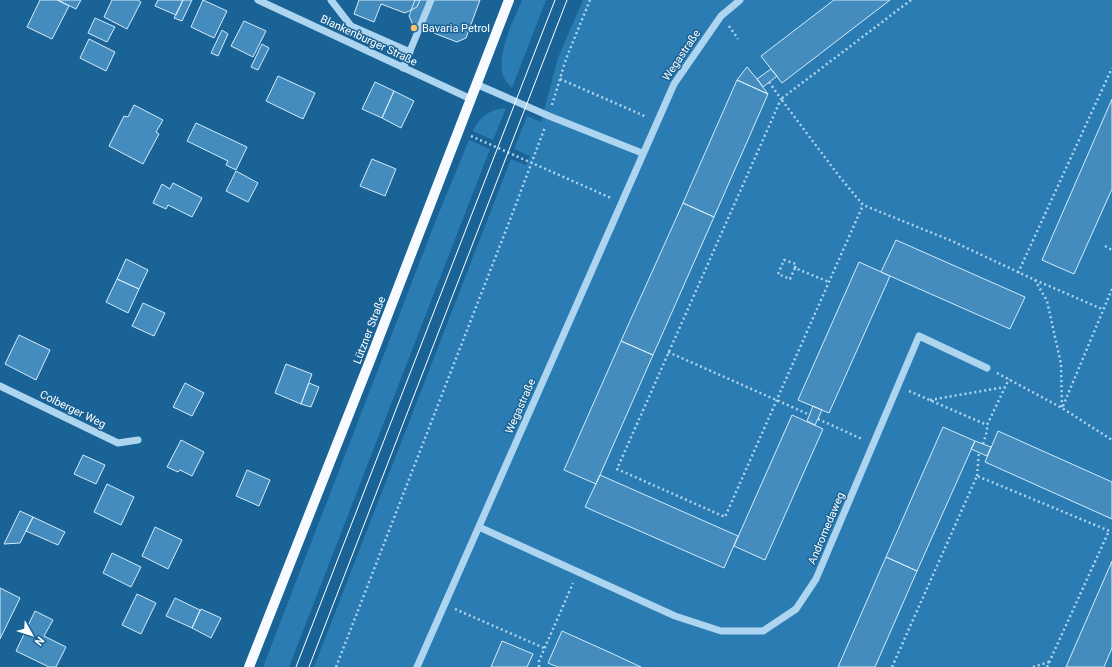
<svg xmlns="http://www.w3.org/2000/svg" width="1112" height="667" viewBox="0 0 1112 667" font-family="Roboto,sans-serif">
<style>
.green{fill:#2a7cb3}
.building{fill:#438cbd;stroke:#d4ecfb}
.lines{fill:none;stroke-linecap:round;stroke-linejoin:round}
.path{stroke:#aed5f0;stroke-width:2.5;stroke-dasharray:2 3;stroke-linecap:butt}
.minor{stroke:#aed5f0;stroke-width:7}
.major{stroke:#f7fbff;stroke-width:10}
.tram{stroke:#fff;stroke-width:1}
.poi-dot{fill:#ffbf6d;stroke:#1a6396;stroke-width:1.5}
.labels{text-anchor:middle;stroke-width:3;stroke-linejoin:round;paint-order:stroke}
.poi-label{font-size:11px;fill:#fff;stroke:#1a6396;text-anchor:start}
.street-label{font-size:11px;fill:#fff;stroke:#1a6396}
</style>
<rect width="100%" height="100%" fill="#1a6396"/>
<!-- green -->
<path class="green" d="M 522,0 L 546,0 L 512,88 C 508,84 503,78 502,72 C 498,51 514,19 522,0 Z
M 583,0 L 1112,0 L 1112,667 L 314,667 L 511,159 L 526,165 L 530,156 L 514,149 L 527,116 L 541,122 L 558,58 Z
M 506,108 L 493,140 L 473,131 C 479,117 490,109 506,108 Z
M 469,140 L 490,149 L 289,667 L 263,667 L 434,225 Z"/>
<!-- building -->
<path class="building" d="M 40,0 L 57,0 L 69,6 L 52,39 L 27,27 Z
M 58,0 L 81,0 L 76,9 Z
M 112,0 L 138,0 L 141,2 L 127,29 L 104,17 Z
M 158,0 L 183,0 L 176,15 L 155,6 Z
M 183,0 L 192,0 L 182,21 L 174,18 Z
M 203,0 L 227,11 L 214,38 L 191,27 Z
M 359,0 L 420,0 L 417,7 L 405,13 L 381,4 L 374,22 L 354,14 Z
M 415,0 L 480,0 L 466,38 L 457,42 L 413,25 L 409,16 Z
M 834,0 L 890,0 L 782,83 L 761,56 Z
M 95,18 L 115,27 L 107,42 L 88,33 Z
M 244,21 L 266,31 L 253,57 L 231,46 Z
M 222,30 L 228,34 L 218,56 L 211,53 Z
M 89,39 L 115,52 L 106,71 L 80,58 Z
M 262,44 L 269,48 L 258,70 L 251,67 Z
M 747,67 L 757,79 L 768,94 L 737,80 Z
M 771,69 L 777,76 L 763,87 L 757,79 Z
M 278,76 L 315,93 L 303,119 L 266,101 Z
M 737,80 L 768,94 L 714,217 L 683,203 Z
M 375,82 L 394,91 L 382,118 L 362,109 Z
M 394,91 L 414,101 L 401,128 L 382,118 Z
M 1112,99 L 1112,189 L 1074,274 L 1042,260 Z
M 134,105 L 163,120 L 156,132 L 159,134 L 143,164 L 109,146 L 124,116 L 128,117 Z
M 196,123 L 247,147 L 236,170 L 226,165 L 228,161 L 187,141 Z
M 372,159 L 396,169 L 385,196 L 360,186 Z
M 236,171 L 258,183 L 248,202 L 226,191 Z
M 173,183 L 202,198 L 192,217 L 168,205 L 166,209 L 153,203 L 162,184 L 170,189 Z
M 683,203 L 714,217 L 653,355 L 621,341 Z
M 896,240 L 1025,297 L 1010,329 L 881,272 Z
M 126,259 L 148,270 L 139,289 L 117,279 Z
M 859,262 L 890,276 L 829,413 L 798,400 Z
M 117,279 L 139,289 L 128,313 L 106,302 Z
M 143,303 L 165,313 L 154,336 L 132,326 Z
M 19,335 L 50,350 L 36,380 L 5,364 Z
M 621,341 L 653,355 L 596,484 L 564,470 Z
M 286,364 L 312,374 L 301,404 L 275,393 Z
M 185,383 L 204,393 L 192,416 L 173,407 Z
M 309,383 L 319,387 L 311,407 L 301,404 Z
M 813,406 L 822,410 L 815,425 L 807,421 Z
M 792,415 L 823,429 L 765,560 L 734,546 Z
M 943,427 L 975,441 L 917,571 L 886,557 Z
M 998,431 L 1112,482 L 1112,519 L 985,462 Z
M 181,440 L 204,452 L 192,476 L 180,470 L 178,472 L 167,467 Z
M 975,441 L 991,447 L 987,456 L 971,449 Z
M 83,455 L 105,465 L 96,484 L 74,474 Z
M 247,470 L 270,480 L 259,506 L 236,496 Z
M 600,475 L 738,536 L 724,568 L 585,507 Z
M 107,484 L 134,497 L 121,525 L 94,512 Z
M 20,511 L 33,517 L 20,543 L 4,544 Z
M 33,517 L 65,532 L 58,545 L 26,531 Z
M 155,527 L 182,540 L 168,569 L 142,556 Z
M 112,553 L 141,567 L 131,587 L 103,573 Z
M 886,557 L 917,571 L 875,667 L 838,667 Z
M 1112,561 L 1112,648 L 1104,667 L 1066,667 Z
M 0,588 L 20,598 L 0,639 Z
M 137,594 L 156,603 L 141,634 L 122,625 Z
M 175,598 L 200,610 L 192,628 L 166,616 Z
M 201,609 L 221,618 L 211,638 L 192,628 Z
M 35,611 L 53,620 L 44,636 L 66,647 L 56,667 L 49,667 L 16,651 Z
M 562,631 L 611,653 L 641,667 L 558,667 L 548,663 Z
M 502,641 L 533,654 L 527,667 L 491,667 Z"/>
<g class="lines">
<!-- path -->
<path class="path" d="M 911,0 L 781,99 L 839,176 L 863,205 L 952,241 L 1035,280 L 1047,301 L 1061,364 L 1062,408
M 729,26 L 738,39
M 560,79 L 647,117
M 769,82 L 781,99 L 617,469 L 725,517 L 863,205
M 552,105 L 566,59 L 590,0
M 471,136 L 611,198
M 1105,246 L 1112,250
M 795,268 L 796,264 L 784,260 L 778,274 L 790,279 L 795,268 L 829,282
M 1018,273 L 1112,68
M 1035,280 L 1102,309
M 668,352 L 810,415
M 997,373 L 1062,408 L 1112,440
M 909,391 L 987,425
M 930,400 L 1005,387
M 1063,406 L 1112,289
M 818,419 L 862,439
M 983,444 L 987,431 L 987,425 L 1009,379
M 977,476 L 979,452
M 455,609 L 544,648
M 336,667 L 513,212 L 545,127
M 539,667 L 539,661 L 573,583
M 892,667 L 977,476 L 1112,532
M 1033,667 L 1049,662
M 1047,667 L 1109,531"/>
<!-- minor -->
<path class="minor" d="M 258,0 L 471,99
M 331,0 L 351,26 L 410,52
M 403,68 L 431,0
M 476,84 L 549,116 L 642,153
M 0,386 L 118,443 L 138,440
M 479,527 L 675,616 L 721,631 L 763,631 L 796,609 L 816,579 L 919,336 L 987,368
M 417,667 L 674,84 L 721,16 L 740,0"/>
<!-- major -->
<path class="major" d="M 249,667 L 371,358 L 509,0"/>
<!-- tram -->
<path class="tram" d="M 296,667 L 555,0
M 309,667 L 567,0"/>
</g>
<!-- markers -->
<circle class="poi-dot" cx="414" cy="28" r="4"/>
<g class="labels">
<!-- poi labels -->
<g class="poi-label">
<text x="422" y="32">Bavaria Petrol</text>
</g>
<!-- street labels -->
<g class="street-label">
<text transform="translate(369 40) rotate(25)" y="4">Blankenburger Straße</text>
<text transform="translate(681 55) rotate(-56)" y="4">Wegastraße</text>
<text transform="translate(369 330) rotate(-69)" y="4">Lützner Straße</text>
<text transform="translate(520 406) rotate(-66)" y="4">Wegastraße</text>
<text transform="translate(73 409) rotate(26)" y="4">Colberger Weg</text>
<text transform="translate(826 528) rotate(-67)" y="4">Andromedaweg</text>
</g>
</g>
<!-- north arrow -->
<g transform="translate(32 635) rotate(129)" stroke="#1a6396" stroke-width="3" paint-order="stroke">
<path d="M0-3L7 15L0 10L-7 15Z" fill="#ffffff"/>
<text y="-6" font-size="11" font-weight="bold" text-anchor="middle" fill="#ffffff">N</text>
</g>
</svg>
